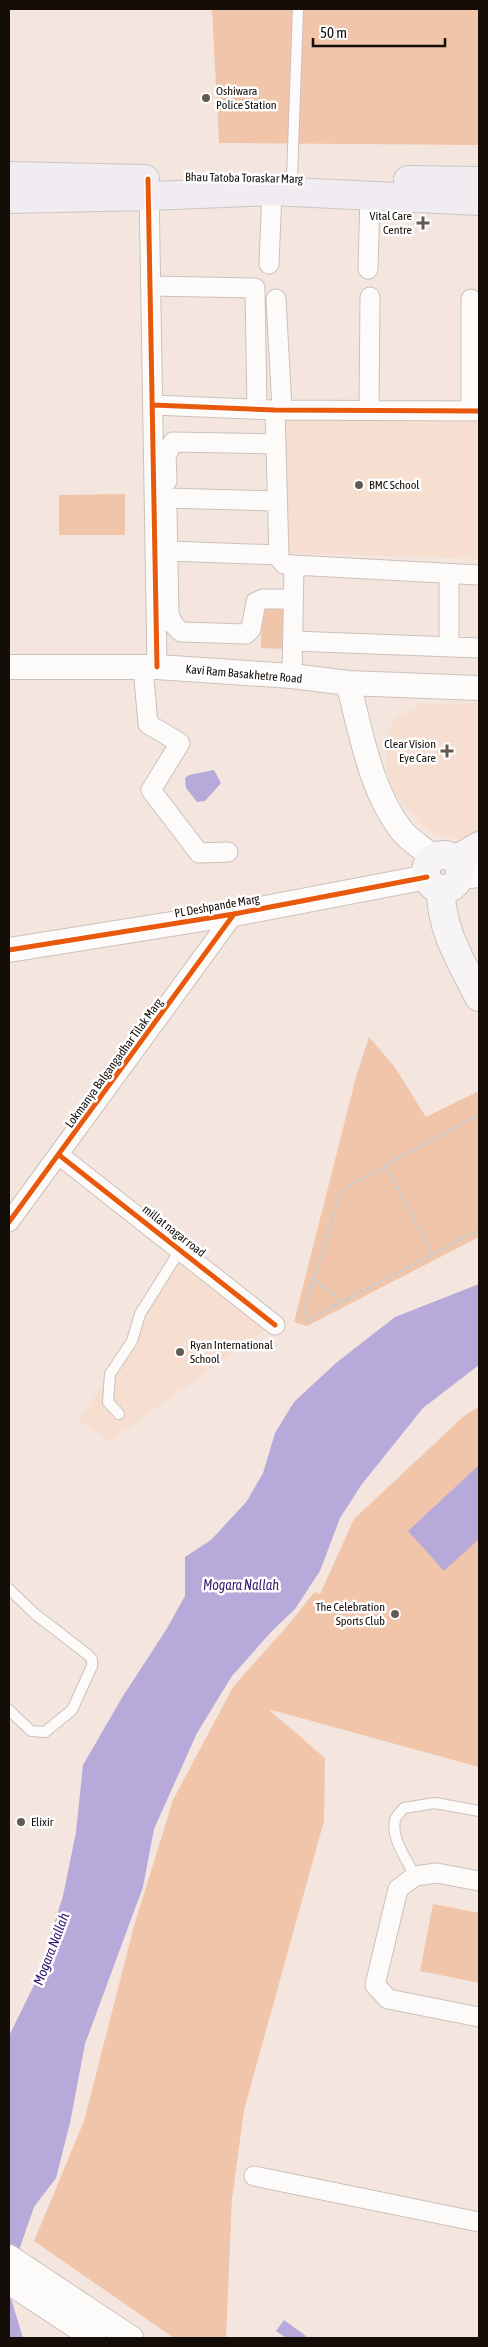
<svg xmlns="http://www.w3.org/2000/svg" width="488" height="2347" viewBox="0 0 488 2347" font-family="'Asap Condensed',sans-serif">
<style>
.built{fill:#f6dfd1}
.green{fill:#f1c5a9}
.water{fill:#b7aada}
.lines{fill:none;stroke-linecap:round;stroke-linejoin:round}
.service-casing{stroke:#cbc1bb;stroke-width:12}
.minor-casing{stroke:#cbc1bb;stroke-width:21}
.tertiary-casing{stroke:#cbc1bb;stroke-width:26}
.secondary-casing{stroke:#cbc1bb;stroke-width:30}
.primary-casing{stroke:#ccc6c2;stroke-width:30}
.path{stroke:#cfcbc8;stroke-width:3;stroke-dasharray:5 2.5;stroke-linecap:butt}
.service{stroke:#fdfbfa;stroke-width:10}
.minor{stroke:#fdfbfa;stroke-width:19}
.tertiary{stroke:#fdfbfa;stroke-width:24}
.secondary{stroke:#f7f4f6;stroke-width:28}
.primary{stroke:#f0ecf2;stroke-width:28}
.cycleway-casing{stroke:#fff;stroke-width:8}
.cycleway{stroke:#e8590c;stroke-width:5}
.poi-dot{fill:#625953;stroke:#fff;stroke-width:2}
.labels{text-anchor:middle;stroke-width:5;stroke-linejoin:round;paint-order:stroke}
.poi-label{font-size:12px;fill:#140d08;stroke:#fff;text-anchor:start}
.street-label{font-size:12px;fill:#140d08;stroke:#fff}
.water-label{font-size:14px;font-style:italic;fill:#392073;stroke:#fff}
</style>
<rect width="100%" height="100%" fill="#f4e6de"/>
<!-- built -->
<path class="built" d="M 285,417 L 479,418 L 479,559 L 285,553 Z
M 479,703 L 479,835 L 473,838 L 452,839 L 435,835 L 421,825 L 396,796 L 386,768 L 387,735 L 394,719 L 421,704 Z
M 185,1254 L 271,1326 L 110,1441 L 78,1420 L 132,1341 L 125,1334 Z"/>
<!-- green -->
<path class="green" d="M 212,9 L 479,9 L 479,145 L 219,143 Z
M 125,494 L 125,535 L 59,535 L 59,495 Z
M 262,604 L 285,604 L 285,649 L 261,648 Z
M 369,1037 L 394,1066 L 426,1117 L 479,1091 L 479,1237 L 307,1326 L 294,1322 L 356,1077 Z
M 479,1407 L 479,1767 L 268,1709 L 325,1758 L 324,1821 L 244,2110 L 232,2199 L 226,2338 L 174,2338 L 34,2241 L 84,2121 L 134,1926 L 173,1800 L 233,1687 L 288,1625 L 312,1595 L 315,1592 L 320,1594 L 354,1519 L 465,1415 Z
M 433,1904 L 479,1913 L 479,1983 L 420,1971 Z"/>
<!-- water -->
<path class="water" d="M 214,770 L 221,783 L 205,801 L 197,802 L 186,788 L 185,778 L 189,775 Z
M 479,1284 L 479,1365 L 423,1408 L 362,1484 L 340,1518 L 320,1571 L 295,1609 L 271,1632 L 232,1676 L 197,1733 L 154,1829 L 143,1887 L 85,2044 L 70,2123 L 56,2178 L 34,2207 L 19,2250 L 10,2295 L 23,2338 L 9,2338 L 9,2036 L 36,1981 L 63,1896 L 76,1832 L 83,1765 L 123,1696 L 166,1630 L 185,1596 L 185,1557 L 211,1540 L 247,1501 L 263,1473 L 275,1433 L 294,1402 L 336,1363 L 395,1317 Z
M 479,1465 L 479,1539 L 444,1571 L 408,1531 Z
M 284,2320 L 306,2336 L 304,2338 L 286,2338 L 276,2331 Z"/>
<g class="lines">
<!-- service casing -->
<g class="service-casing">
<path id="service" d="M 292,178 L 298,9
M 119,1414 L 108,1402 L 110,1374 L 132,1341 L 140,1314 L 180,1250
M 9,1589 L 35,1614 L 87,1654 L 92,1659 L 92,1666 L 72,1710 L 45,1732 L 31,1731 L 9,1710
M 415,1876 C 407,1860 391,1839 395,1820 C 396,1816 401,1811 404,1808 L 435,1803 L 479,1811"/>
</g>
<!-- minor casing -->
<g class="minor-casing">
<path id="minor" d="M 149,186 L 157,667
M 269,264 L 272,191
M 368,269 L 370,196
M 151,286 L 255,288 L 257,408
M 276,299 L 282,409
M 471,299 L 471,411
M 153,405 L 275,410 L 479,411
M 275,410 L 279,558 L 284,564 L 294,565 L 292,676
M 369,410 L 370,297
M 167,481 L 166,456 L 173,442 L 276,444
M 167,498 L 277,501
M 167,511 L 169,615 L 174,625 L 181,632 L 246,634 L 251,629 L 256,602 L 263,599 L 293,599
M 168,551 L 279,555
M 294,565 L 479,575
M 293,641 L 479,648
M 449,647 L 449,575
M 143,667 L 148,724 L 180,743 L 151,790 L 199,853 L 228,852
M 59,1155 L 275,1325
M 9,1222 L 234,914
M 479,1881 L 437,1873 L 415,1876 L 398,1889 L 375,1985 L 388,1999 L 479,2017
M 254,2176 L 479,2222"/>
</g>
<!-- tertiary casing -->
<g class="tertiary-casing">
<path id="tertiary" d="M 9,667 L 157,667 L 292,676 L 348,683 L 479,688
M 348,683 C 361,732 370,790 402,831 C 410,841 424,849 434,858
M 460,877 L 479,875
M 9,950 L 234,914 L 427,877
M 9,2257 L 131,2338
M 9,2282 L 94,2338"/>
</g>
<!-- secondary casing -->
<g class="secondary-casing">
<path id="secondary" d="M426 872a17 17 0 1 1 34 0a17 17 0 1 1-34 0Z
M 455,860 L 479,846
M 441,889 C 440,929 462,963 479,997"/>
</g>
<!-- primary casing -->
<g class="primary-casing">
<path id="primary" d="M 9,176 L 145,179
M 408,180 L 479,181
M 9,199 L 149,196 L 272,191 L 479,201"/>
</g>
<!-- path -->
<path class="path" d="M 479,1114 L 342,1190 L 303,1312 L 307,1320 L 479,1230
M 386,1166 L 432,1254
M 314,1280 L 342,1302"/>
<!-- service -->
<use href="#service" class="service"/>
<!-- minor -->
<use href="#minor" class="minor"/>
<!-- tertiary -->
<use href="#tertiary" class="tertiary"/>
<!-- secondary -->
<use href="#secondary" class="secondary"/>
<!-- primary -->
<use href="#primary" class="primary"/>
<!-- cycleway casing -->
<g class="cycleway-casing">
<path id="cycleway" d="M 148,179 L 157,667
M 153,405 L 275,410 L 479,411
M 9,950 L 234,914 L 427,877
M 59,1155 L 275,1325
M 9,1222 L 234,914"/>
</g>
<!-- cycleway -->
<use href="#cycleway" class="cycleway"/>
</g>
<!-- markers -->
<g class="poi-dot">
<circle cx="206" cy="98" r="5"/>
<path d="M420.5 215.5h5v5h5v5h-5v5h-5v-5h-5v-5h5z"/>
<circle cx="359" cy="485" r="5"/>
<path d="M444.5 743.5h5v5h5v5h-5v5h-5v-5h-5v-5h5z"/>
<circle cx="180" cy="1352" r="5"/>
<circle cx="395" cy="1614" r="5"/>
<circle cx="21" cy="1822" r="5"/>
</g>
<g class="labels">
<!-- poi labels -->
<g class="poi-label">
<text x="216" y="95">Oshiwara<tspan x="216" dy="14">Police Station</tspan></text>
<text x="412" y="220" text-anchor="end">Vital Care<tspan x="412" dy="14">Centre</tspan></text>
<text x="369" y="489">BMC School</text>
<text x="436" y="748" text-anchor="end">Clear Vision<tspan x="436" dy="14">Eye Care</tspan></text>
<text x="190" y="1349">Ryan International<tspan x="190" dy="14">School</tspan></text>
<text x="385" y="1611" text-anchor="end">The Celebration<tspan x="385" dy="14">Sports Club</tspan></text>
<text x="31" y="1826">Elixir</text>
</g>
<!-- street labels -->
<g class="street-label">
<text transform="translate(244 178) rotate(1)" y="4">Bhau Tatoba Toraskar Marg</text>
<text transform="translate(244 674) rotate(5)" y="4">Kavi Ram Basakhetre Road</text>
<text transform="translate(217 906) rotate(-10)" y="4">PL Deshpande Marg</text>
<text transform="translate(114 1063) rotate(-54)" y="4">Lokmanya Balgangadhar Tilak Marg</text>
<text transform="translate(174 1231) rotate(38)" y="4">millat nagar road</text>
</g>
<!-- water labels -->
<g class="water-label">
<text x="241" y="1590">Mogara Nallah</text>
<text transform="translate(51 1949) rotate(-69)" y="5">Mogara Nallah</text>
</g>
</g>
<!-- border -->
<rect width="488" height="2347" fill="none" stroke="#140d08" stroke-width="20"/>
<!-- scale -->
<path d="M313 38v8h132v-8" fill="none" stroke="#140d08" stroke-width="2.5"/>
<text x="320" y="38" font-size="15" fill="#140d08" stroke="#ffffff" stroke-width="4" paint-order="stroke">50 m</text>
</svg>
